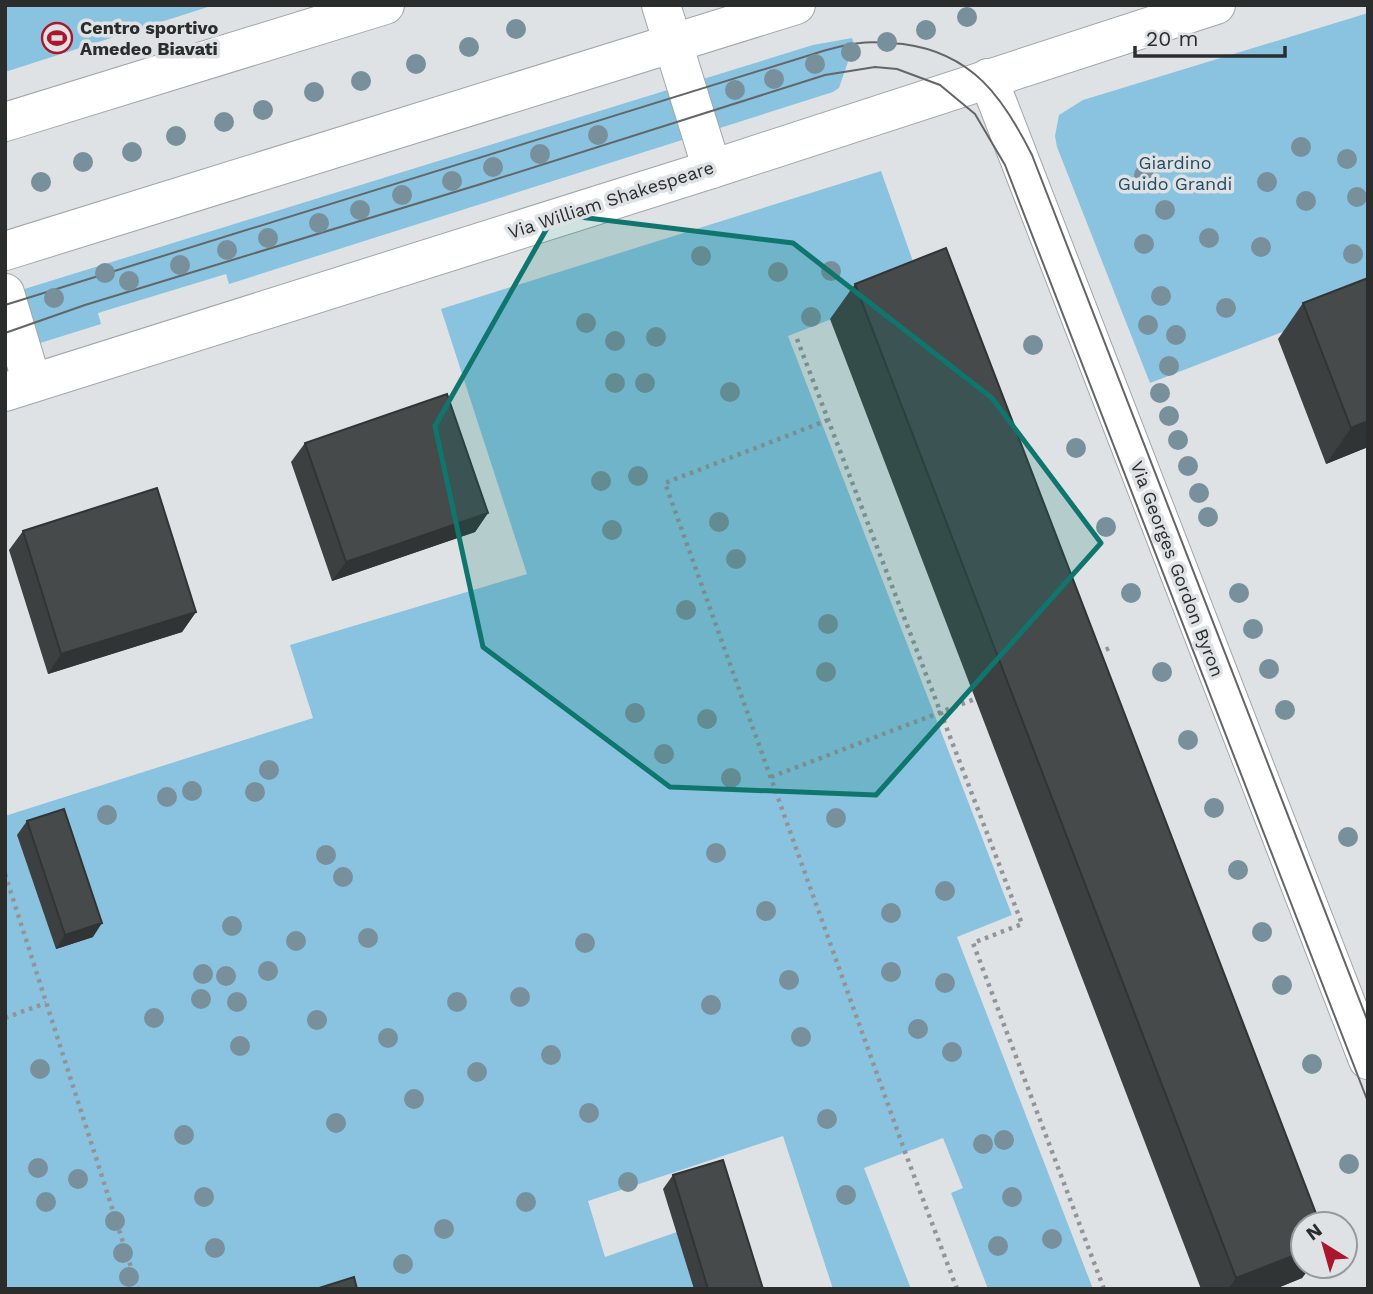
<svg xmlns="http://www.w3.org/2000/svg" width="1373" height="1294" viewBox="0 0 1373 1294" font-family="'Work Sans',sans-serif">
<style>
.green{fill:#89c3e0}
.lines{fill:none;stroke-linecap:round;stroke-linejoin:round}
.minor-casing{stroke:#a2a6a8;stroke-width:40}
.major-casing{stroke:#a2a6a8;stroke-width:40}
.path{stroke:#929597;stroke-width:4.5;stroke-dasharray:3.5 5;stroke-linecap:butt}
.minor{stroke:#fff;stroke-width:38}
.major{stroke:#fff;stroke-width:38}
.tram{stroke:#636566;stroke-width:2}
.tree{fill:#77909b}
.wall{fill:#3c4040}
.shaded-wall{fill:#313434}
.building{fill:#464a4b;stroke:#313434;stroke-width:2}
.marked{fill:#0f766e;fill-opacity:0.2;stroke:#0f766e;stroke-width:5;stroke-linejoin:round}
.labels{text-anchor:middle;stroke-width:7;stroke-linejoin:round;paint-order:stroke}
.poi-label{font-size:18px;font-weight:bold;fill:#2b2d2d;stroke:#dee2e4;text-anchor:start}
.park-label{font-size:18px;fill:#234c60;stroke:#dee2e4}
.street-label{font-size:18px;fill:#2b2d2d;stroke:#dee2e4}
</style>
<rect width="100%" height="100%" fill="#dee2e4"/>
<!-- green -->
<path class="green" d="M 5,5 L 214,5 L 5,72 Z
M 1368,13 L 1368,299 L 1150,383 L 1057,147 L 1055,136 L 1059,115 L 1083,100 Z
M 852,38 L 854,44 L 839,88 L 833,92 L 229,284 L 226,274 L 98,313 L 101,324 L 5,354 L 5,295 L 813,45 Z
M 881,171 L 921,284 L 788,336 L 1012,915 L 957,937 L 1093,1289 L 988,1289 L 951,1193 L 963,1188 L 943,1138 L 864,1168 L 911,1289 L 833,1289 L 783,1136 L 588,1201 L 605,1257 L 677,1232 L 695,1289 L 5,1289 L 5,816 L 313,718 L 290,645 L 527,574 L 441,309 Z"/>
<g class="lines">
<!-- minor casing -->
<g class="minor-casing">
<path id="minor" d="M 661,5 L 712,169
M 988,78 L 1368,1060
M 5,122 L 385,5
M 5,251 L 796,5
M 5,293 L 32,383"/>
</g>
<!-- major casing -->
<g class="major-casing">
<path id="major" d="M 5,392 L 712,169 L 1216,5"/>
</g>
<!-- path -->
<path class="path" d="M 797,339 L 1022,924 L 973,943 L 1104,1289
M 828,420 L 665,483 L 905,1152 L 957,1289
M 1098,653 L 1112,647
M 771,777 L 975,699
M 5,874 L 138,1289
M 5,1018 L 46,1003"/>
<!-- minor -->
<use href="#minor" class="minor"/>
<!-- major -->
<use href="#major" class="major"/>
<!-- tram -->
<path class="tram" d="M 5,305 L 823,51 C 835,48 847,44 860,43 C 873,41 889,43 903,44 C 972,53 1003,97 1032,155 L 1368,1022
M 5,333 L 85,305 L 481,184 L 825,75 L 875,67 L 897,69 L 940,85 L 975,114 L 1005,165 L 1368,1102"/>
</g>
<!-- trees -->
<g class="tree">
<circle cx="967" cy="17" r="10"/>
<circle cx="516" cy="29" r="10"/>
<circle cx="926" cy="30" r="10"/>
<circle cx="887" cy="42" r="10"/>
<circle cx="469" cy="47" r="10"/>
<circle cx="851" cy="52" r="10"/>
<circle cx="416" cy="64" r="10"/>
<circle cx="815" cy="64" r="10"/>
<circle cx="774" cy="79" r="10"/>
<circle cx="361" cy="81" r="10"/>
<circle cx="735" cy="90" r="10"/>
<circle cx="314" cy="92" r="10"/>
<circle cx="263" cy="110" r="10"/>
<circle cx="224" cy="122" r="10"/>
<circle cx="598" cy="135" r="10"/>
<circle cx="176" cy="136" r="10"/>
<circle cx="1301" cy="147" r="10"/>
<circle cx="132" cy="152" r="10"/>
<circle cx="540" cy="154" r="10"/>
<circle cx="1347" cy="159" r="10"/>
<circle cx="83" cy="162" r="10"/>
<circle cx="493" cy="167" r="10"/>
<circle cx="1144" cy="175" r="10"/>
<circle cx="452" cy="181" r="10"/>
<circle cx="41" cy="182" r="10"/>
<circle cx="1267" cy="182" r="10"/>
<circle cx="402" cy="195" r="10"/>
<circle cx="1357" cy="197" r="10"/>
<circle cx="1306" cy="201" r="10"/>
<circle cx="360" cy="210" r="10"/>
<circle cx="1165" cy="210" r="10"/>
<circle cx="319" cy="223" r="10"/>
<circle cx="268" cy="238" r="10"/>
<circle cx="1209" cy="238" r="10"/>
<circle cx="1144" cy="244" r="10"/>
<circle cx="1261" cy="247" r="10"/>
<circle cx="227" cy="250" r="10"/>
<circle cx="1353" cy="254" r="10"/>
<circle cx="701" cy="256" r="10"/>
<circle cx="180" cy="265" r="10"/>
<circle cx="831" cy="271" r="10"/>
<circle cx="778" cy="272" r="10"/>
<circle cx="105" cy="273" r="10"/>
<circle cx="129" cy="281" r="10"/>
<circle cx="1161" cy="296" r="10"/>
<circle cx="54" cy="298" r="10"/>
<circle cx="1226" cy="308" r="10"/>
<circle cx="811" cy="317" r="10"/>
<circle cx="586" cy="323" r="10"/>
<circle cx="1148" cy="325" r="10"/>
<circle cx="1176" cy="335" r="10"/>
<circle cx="656" cy="337" r="10"/>
<circle cx="615" cy="341" r="10"/>
<circle cx="1033" cy="345" r="10"/>
<circle cx="1169" cy="366" r="10"/>
<circle cx="615" cy="383" r="10"/>
<circle cx="645" cy="383" r="10"/>
<circle cx="730" cy="392" r="10"/>
<circle cx="1160" cy="393" r="10"/>
<circle cx="1169" cy="416" r="10"/>
<circle cx="1178" cy="440" r="10"/>
<circle cx="1076" cy="448" r="10"/>
<circle cx="1188" cy="466" r="10"/>
<circle cx="638" cy="476" r="10"/>
<circle cx="601" cy="481" r="10"/>
<circle cx="1199" cy="493" r="10"/>
<circle cx="1208" cy="517" r="10"/>
<circle cx="719" cy="522" r="10"/>
<circle cx="1106" cy="527" r="10"/>
<circle cx="612" cy="530" r="10"/>
<circle cx="736" cy="559" r="10"/>
<circle cx="1131" cy="593" r="10"/>
<circle cx="1239" cy="593" r="10"/>
<circle cx="686" cy="610" r="10"/>
<circle cx="828" cy="624" r="10"/>
<circle cx="1253" cy="629" r="10"/>
<circle cx="1269" cy="669" r="10"/>
<circle cx="826" cy="672" r="10"/>
<circle cx="1162" cy="672" r="10"/>
<circle cx="1285" cy="710" r="10"/>
<circle cx="635" cy="713" r="10"/>
<circle cx="707" cy="719" r="10"/>
<circle cx="1188" cy="740" r="10"/>
<circle cx="664" cy="754" r="10"/>
<circle cx="269" cy="770" r="10"/>
<circle cx="731" cy="778" r="10"/>
<circle cx="192" cy="791" r="10"/>
<circle cx="255" cy="792" r="10"/>
<circle cx="167" cy="797" r="10"/>
<circle cx="1214" cy="808" r="10"/>
<circle cx="107" cy="815" r="10"/>
<circle cx="836" cy="818" r="10"/>
<circle cx="1348" cy="837" r="10"/>
<circle cx="716" cy="853" r="10"/>
<circle cx="326" cy="855" r="10"/>
<circle cx="1238" cy="870" r="10"/>
<circle cx="343" cy="877" r="10"/>
<circle cx="945" cy="891" r="10"/>
<circle cx="766" cy="911" r="10"/>
<circle cx="891" cy="913" r="10"/>
<circle cx="232" cy="926" r="10"/>
<circle cx="1262" cy="932" r="10"/>
<circle cx="368" cy="938" r="10"/>
<circle cx="296" cy="941" r="10"/>
<circle cx="585" cy="943" r="10"/>
<circle cx="268" cy="971" r="10"/>
<circle cx="891" cy="972" r="10"/>
<circle cx="203" cy="974" r="10"/>
<circle cx="226" cy="976" r="10"/>
<circle cx="789" cy="980" r="10"/>
<circle cx="945" cy="983" r="10"/>
<circle cx="1282" cy="985" r="10"/>
<circle cx="520" cy="997" r="10"/>
<circle cx="201" cy="999" r="10"/>
<circle cx="237" cy="1002" r="10"/>
<circle cx="457" cy="1002" r="10"/>
<circle cx="711" cy="1005" r="10"/>
<circle cx="154" cy="1018" r="10"/>
<circle cx="317" cy="1020" r="10"/>
<circle cx="918" cy="1029" r="10"/>
<circle cx="801" cy="1037" r="10"/>
<circle cx="388" cy="1038" r="10"/>
<circle cx="240" cy="1046" r="10"/>
<circle cx="952" cy="1052" r="10"/>
<circle cx="551" cy="1055" r="10"/>
<circle cx="1312" cy="1064" r="10"/>
<circle cx="40" cy="1069" r="10"/>
<circle cx="477" cy="1072" r="10"/>
<circle cx="414" cy="1099" r="10"/>
<circle cx="589" cy="1113" r="10"/>
<circle cx="827" cy="1119" r="10"/>
<circle cx="336" cy="1123" r="10"/>
<circle cx="184" cy="1135" r="10"/>
<circle cx="1004" cy="1140" r="10"/>
<circle cx="983" cy="1144" r="10"/>
<circle cx="1349" cy="1164" r="10"/>
<circle cx="38" cy="1168" r="10"/>
<circle cx="78" cy="1179" r="10"/>
<circle cx="628" cy="1182" r="10"/>
<circle cx="846" cy="1195" r="10"/>
<circle cx="204" cy="1197" r="10"/>
<circle cx="1012" cy="1197" r="10"/>
<circle cx="46" cy="1202" r="10"/>
<circle cx="526" cy="1202" r="10"/>
<circle cx="115" cy="1221" r="10"/>
<circle cx="444" cy="1229" r="10"/>
<circle cx="1052" cy="1239" r="10"/>
<circle cx="998" cy="1246" r="10"/>
<circle cx="215" cy="1248" r="10"/>
<circle cx="123" cy="1253" r="10"/>
<circle cx="403" cy="1264" r="10"/>
<circle cx="129" cy="1277" r="10"/>
</g>
<!-- wall -->
<path class="wall" d="M 1368,278 L 1368,447 L 1326,464 L 1278,339 L 1303,303 Z
M 855,284 L 1303,1266 L 1311,1266 L 1302,1278 L 1275,1289 L 1201,1289 L 830,319 Z
M 305,443 L 488,513 L 475,532 L 332,581 L 291,462 Z
M 23,531 L 196,612 L 182,632 L 48,674 L 9,550 Z
M 27,821 L 93,937 L 56,949 L 17,835 Z
M 673,1175 L 763,1289 L 694,1289 L 663,1189 Z"/>
<!-- shaded-wall -->
<path class="shaded-wall" d="M 1368,421 L 1368,447 L 1326,464 L 1351,428 Z
M 488,513 L 475,532 L 332,581 L 346,562 Z
M 196,612 L 182,632 L 48,674 L 61,654 Z
M 102,923 L 93,937 L 56,949 L 65,935 Z
M 1303,1252 L 1303,1266 L 1311,1266 L 1302,1278 L 1275,1289 L 1228,1289 L 1236,1278 Z"/>
<!-- building -->
<path class="building" d="M 946,248 L 1320,1224 L 1303,1224 L 1303,1252 L 1236,1278 L 855,284 Z
M 1368,278 L 1368,421 L 1351,428 L 1303,303 Z
M 447,394 L 488,513 L 346,562 L 305,443 Z
M 157,488 L 196,612 L 61,654 L 23,531 Z
M 64,809 L 102,923 L 65,935 L 27,821 Z
M 723,1160 L 763,1289 L 708,1289 L 673,1175 Z
M 354,1277 L 357,1289 L 316,1289 Z"/>
<!-- marked area -->
<path class="marked" d="M 555,214 L 793,243 L 992,398 L 1101,543 L 876,795 L 670,787 L 483,647 L 435,426 Z"/>
<!-- icons -->
<defs>
<g id="stadium-ring" transform="scale(1.575)"><circle r="9.5" fill="#dee2e4" stroke="#ab162d" stroke-width="1.5"/><path d="M0-5a6.5 5 0 1 0 0 10a6.5 5 0 1 0 0-10ZM-3.5-1.8h7v3.6h-7Z" fill="#ab162d"/></g>
</defs>
<g fill-rule="evenodd">
<use href="#stadium-ring" x="57" y="38"/>
</g>
<g class="labels">
<!-- poi labels -->
<g class="poi-label">
<text x="80" y="34">Centro sportivo<tspan x="80" dy="21">Amedeo Biavati</tspan></text>
</g>
<!-- park labels -->
<g class="park-label">
<text x="1175" y="169">Giardino<tspan x="1175" dy="21">Guido Grandi</tspan></text>
</g>
<!-- street labels -->
<g class="street-label">
<text transform="translate(611 200) rotate(-18)" y="6">Via William Shakespeare</text>
<text transform="translate(1177 569) rotate(69)" y="6">Via Georges Gordon Byron</text>
</g>
</g>
<!-- border -->
<rect width="1373" height="1294" fill="none" stroke="#2b2d2d" stroke-width="14"/>
<!-- north arrow -->
<g transform="translate(1324 1245) rotate(323)"><circle r="33" fill="#dee2e4" stroke="#969a9b" stroke-width="2"/>
<path d="M0-5L12 26L0 18L-12 26Z" fill="#ab162d"/>
<text y="-10" font-size="19" font-weight="bold" text-anchor="middle" fill="#2b2d2d">N</text>
</g>
<!-- scale -->
<path d="M1135 46v10h150v-10" fill="none" stroke="#2b2d2d" stroke-width="3.5"/>
<text x="1146" y="46" font-size="21" fill="#2b2d2d" stroke="#dee2e4" stroke-width="5" paint-order="stroke">20 m</text>
</svg>
